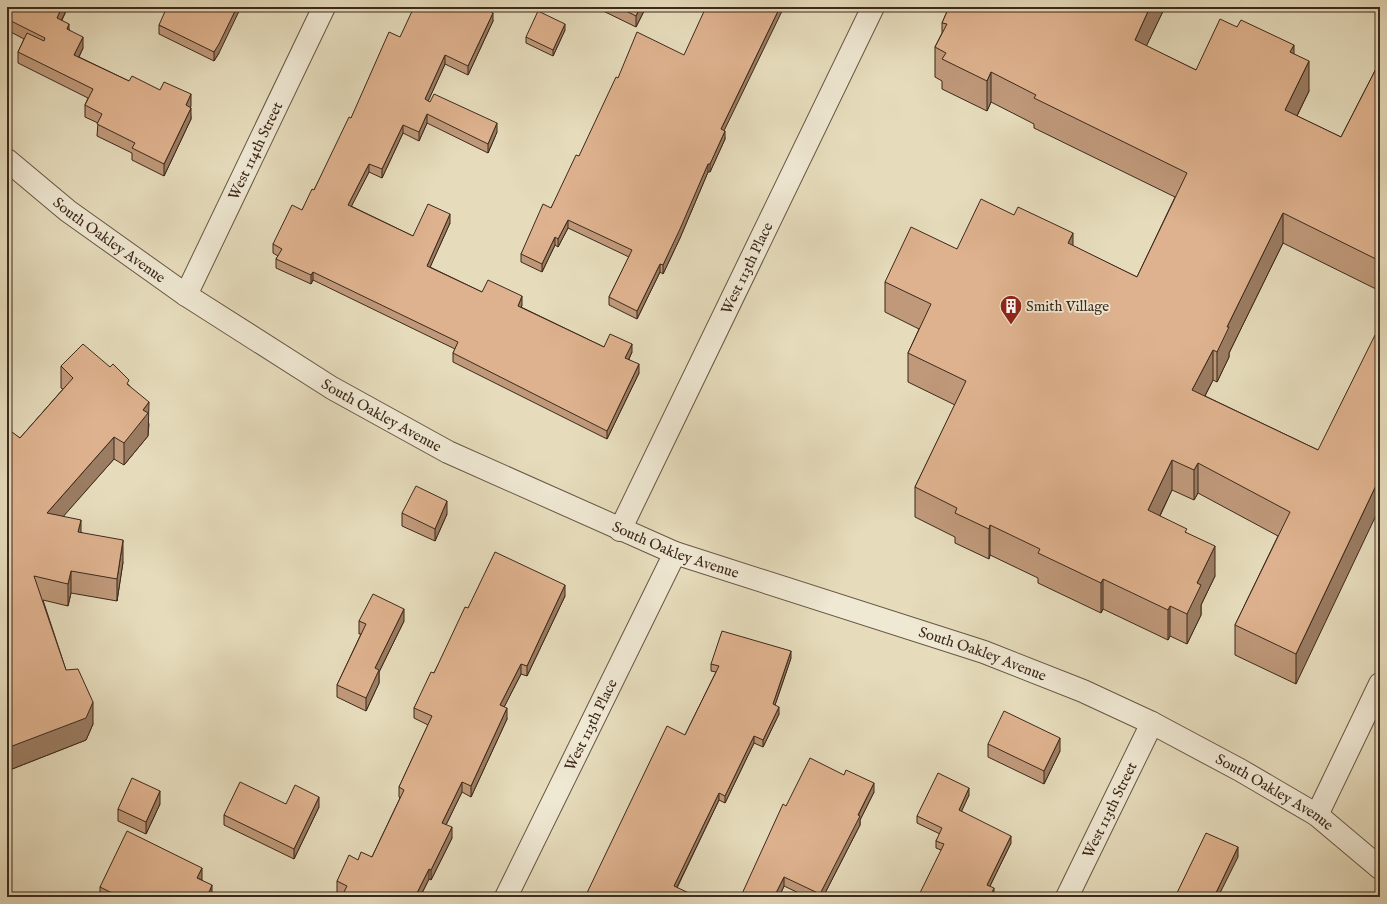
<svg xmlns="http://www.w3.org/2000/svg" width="1387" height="904" viewBox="0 0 1387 904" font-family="'IM FELL English',serif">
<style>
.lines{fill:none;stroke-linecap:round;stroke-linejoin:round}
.minor-casing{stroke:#675643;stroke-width:24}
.minor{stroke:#efe8d3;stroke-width:22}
.wall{fill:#bf997a;stroke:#3d291b}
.shaded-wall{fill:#9b7d63;stroke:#3d291b}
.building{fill:#deb28e;stroke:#3d291b}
.labels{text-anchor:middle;stroke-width:3.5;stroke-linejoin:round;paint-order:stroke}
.street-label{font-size:15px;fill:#3d291b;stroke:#efe8d3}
.poi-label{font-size:15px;fill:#3d291b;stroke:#efe8d3;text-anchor:start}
</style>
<rect width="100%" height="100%" fill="#e6dcbc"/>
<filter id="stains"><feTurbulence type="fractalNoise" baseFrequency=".005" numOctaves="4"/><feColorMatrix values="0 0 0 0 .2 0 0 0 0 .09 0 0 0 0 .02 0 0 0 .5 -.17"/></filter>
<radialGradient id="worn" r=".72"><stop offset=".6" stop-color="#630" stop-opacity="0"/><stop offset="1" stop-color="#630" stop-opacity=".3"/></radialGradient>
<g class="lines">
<!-- minor casing -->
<g class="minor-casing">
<g id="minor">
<path id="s1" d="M 7,160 L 68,211 L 186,295 L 332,388 L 448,452 L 675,553 L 984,652 L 1083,691 L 1152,723 L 1240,770 L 1317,815 L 1380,868"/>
<path id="s2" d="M 186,295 L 324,7"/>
<path id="s3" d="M 620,530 L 873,7"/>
<path d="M 1317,815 L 1380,684"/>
<path id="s4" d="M 506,897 L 675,553"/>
<path id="s5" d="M 1067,897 L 1152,723"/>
</g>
</g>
<!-- minor -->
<use href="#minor" class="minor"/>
</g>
<!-- wall -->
<path class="wall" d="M 7,7 L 68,7 L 62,20 L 83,48 L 79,57 L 129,81 L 191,106 L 190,107 L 191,119 L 164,176 L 132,160 L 132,153 L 97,136 L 98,123 L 85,117 L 85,105 L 88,98 L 18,63 L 18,52 L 24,39 L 7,30 Z
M 489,7 L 489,10 L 493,21 L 468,75 L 445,64 L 428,101 L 497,132 L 488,153 L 427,123 L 419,141 L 403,133 L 382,178 L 369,172 L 351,206 L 413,236 L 450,223 L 430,267 L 482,292 L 522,305 L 521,307 L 604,347 L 632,352 L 629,359 L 639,373 L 607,439 L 453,362 L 453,353 L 455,349 L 313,280 L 311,284 L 276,268 L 276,259 L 278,256 L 273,253 L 273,244 L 302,210 L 314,190 L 351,118 L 400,37 Z
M 581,7 L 590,7 L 589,11 Z
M 595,7 L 646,7 L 636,27 Z
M 949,7 L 1165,7 L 1146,46 L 1196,70 L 1294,54 L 1309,91 L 1297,116 L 1341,137 L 1380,61 L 1380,291 L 1283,243 L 1229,353 L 1229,357 L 1217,382 L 1213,380 L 1205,396 L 1318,450 L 1296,684 L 1235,655 L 1235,625 L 1278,536 L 1198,493 L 1194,500 L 1172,490 L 1160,516 L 1187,533 L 1215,576 L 1201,605 L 1201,615 L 1187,644 L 1170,636 L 1168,640 L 1103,609 L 1101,613 L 1038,583 L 1038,578 L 990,555 L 989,559 L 955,543 L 955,537 L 915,517 L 915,487 L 955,405 L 908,382 L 908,353 L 919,329 L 885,312 L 885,282 L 957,249 L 1073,246 L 1137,277 L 1175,197 L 1034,128 L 1034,124 L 991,102 L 987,111 L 942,89 L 942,81 L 935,77 L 935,47 L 942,33 L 942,23 Z
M 159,25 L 219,53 L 214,61 L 159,34 Z
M 565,30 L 553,56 L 526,43 L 526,37 Z
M 724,131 L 725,139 L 710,172 L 708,172 L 680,238 L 663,274 L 660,272 L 637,319 L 609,305 L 609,297 L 629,257 L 568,228 L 558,247 L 555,245 L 542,272 L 521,262 L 521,254 L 551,208 L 579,156 Z
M 61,366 L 129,385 L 149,424 L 148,436 L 124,465 L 114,459 L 63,516 L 81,532 L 123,562 L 117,601 L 71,593 L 68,606 L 43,600 L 66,670 L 93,724 L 86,740 L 7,771 L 7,430 L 20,438 L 63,389 L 61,388 Z
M 402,513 L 447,514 L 435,541 L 402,526 Z
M 565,596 L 527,676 L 521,674 L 504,707 L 507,719 L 471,797 L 462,792 L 446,825 L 452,838 L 431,880 L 429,879 L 420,897 L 343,897 L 343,895 L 337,892 L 337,881 L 358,860 L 372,857 L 400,798 L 399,797 L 399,787 L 428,725 L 414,718 L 414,708 L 434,673 L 468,608 Z
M 359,621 L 404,621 L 379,672 L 379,683 L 366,711 L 337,697 L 337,685 L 361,634 L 359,634 Z
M 791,658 L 775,705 L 779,714 L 763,747 L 754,743 L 725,803 L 719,800 L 677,888 L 691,897 L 585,897 L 685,735 L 716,672 L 711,671 L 711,664 Z
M 988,744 L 1060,751 L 1044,784 L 988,757 Z
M 874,792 L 860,820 L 860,825 L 823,897 L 807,897 L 784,886 L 779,897 L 741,897 L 786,806 Z
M 969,795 L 961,811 L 1011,843 L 990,886 L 994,895 L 941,850 L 936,848 L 936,841 L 940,834 L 917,823 L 917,816 Z
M 160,804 L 146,834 L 118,821 L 118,809 Z
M 286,804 L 319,807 L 294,859 L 224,825 L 224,815 Z
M 202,880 L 212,897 L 100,897 L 100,887 Z"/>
<!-- shaded-wall -->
<path class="shaded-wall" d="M 62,7 L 68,7 L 57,29 L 57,18 Z
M 237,7 L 241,7 L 219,53 L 214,61 L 214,52 Z
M 640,7 L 646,7 L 636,27 L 636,16 Z
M 780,7 L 784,7 L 721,137 L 721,129 Z
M 1150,7 L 1165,7 L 1135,70 L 1135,40 Z
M 493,13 L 493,21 L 468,75 L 468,66 Z
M 69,24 L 69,35 L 67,29 Z
M 565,24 L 565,30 L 553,56 L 553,50 Z
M 83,37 L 83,48 L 74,67 L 74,55 Z
M 1294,45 L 1294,75 L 1290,52 Z
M 445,55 L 445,64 L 425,108 L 425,99 Z
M 1309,61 L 1309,91 L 1285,140 L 1285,110 Z
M 991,72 L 991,102 L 987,111 L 987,81 Z
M 191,94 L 191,106 L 186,117 L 186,105 Z
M 191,108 L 191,119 L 164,176 L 164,164 Z
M 427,114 L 427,123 L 419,141 L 419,132 Z
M 497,123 L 497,132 L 488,153 L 488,144 Z
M 403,125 L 403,133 L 382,178 L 382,169 Z
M 725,131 L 725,139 L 710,172 L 710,164 Z
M 369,164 L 369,172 L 348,213 L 348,205 Z
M 708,164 L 708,172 L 680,238 L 663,274 L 663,265 Z
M 1283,213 L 1283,243 L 1229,353 L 1229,357 L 1217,382 L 1217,352 L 1227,327 Z
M 450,214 L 450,223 L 427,274 L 427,266 Z
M 568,220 L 568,228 L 558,247 L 558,239 Z
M 1073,233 L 1073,263 L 1068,243 Z
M 555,237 L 555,245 L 542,272 L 542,264 Z
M 660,264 L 660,272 L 637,319 L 637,311 Z
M 313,272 L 313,280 L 311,284 L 311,275 Z
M 522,296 L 522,305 L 518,315 L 518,306 Z
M 632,344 L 632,352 L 625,367 L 625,358 Z
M 1213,350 L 1213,380 L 1192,420 L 1192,390 Z
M 639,364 L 639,373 L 607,439 L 607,431 Z
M 149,402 L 148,436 L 124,465 L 124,443 L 143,410 Z
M 114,437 L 114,459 L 47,535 L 47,513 Z
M 1172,460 L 1172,490 L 1148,540 L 1148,510 Z
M 1198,463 L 1198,493 L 1194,500 L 1194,470 Z
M 1380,477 L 1380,507 L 1296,684 L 1296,654 Z
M 447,501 L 447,514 L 435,541 L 435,529 Z
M 81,520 L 81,542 L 78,532 Z
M 990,525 L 990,555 L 989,559 L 989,529 Z
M 123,540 L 123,562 L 117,601 L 117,579 Z
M 1215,546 L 1215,576 L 1201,605 L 1201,615 L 1187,644 L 1187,614 L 1197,583 Z
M 71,571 L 71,593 L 68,606 L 68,584 Z
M 1103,579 L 1103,609 L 1101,613 L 1101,583 Z
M 565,585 L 565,596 L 527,676 L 527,666 Z
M 1170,606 L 1170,636 L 1168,640 L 1168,610 Z
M 404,609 L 404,621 L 379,672 L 379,683 L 366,711 L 366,698 L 375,668 Z
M 791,651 L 791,658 L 773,711 L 773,704 Z
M 521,664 L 521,674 L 500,715 L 500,705 Z
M 93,702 L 93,724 L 86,740 L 7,771 L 7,748 Z
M 779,707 L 779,714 L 763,747 L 763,740 Z
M 507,708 L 507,719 L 471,797 L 471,786 Z
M 754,736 L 754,743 L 725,803 L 725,796 Z
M 1060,738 L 1060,751 L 1044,784 L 1044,771 Z
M 462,782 L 462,792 L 442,833 L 442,823 Z
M 874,783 L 874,792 L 860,820 L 860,825 L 823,897 L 820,897 L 820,894 Z
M 969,788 L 969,795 L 959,817 L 959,810 Z
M 160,791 L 160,804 L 146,834 L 146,822 Z
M 719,793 L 719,800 L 674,893 L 674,886 Z
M 319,797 L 319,807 L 294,859 L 294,849 Z
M 452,827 L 452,838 L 431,880 L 431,870 Z
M 1011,836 L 1011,843 L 987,892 L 987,885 Z
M 1238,847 L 1238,857 L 1218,897 L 1214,897 Z
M 202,868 L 202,880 L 197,878 Z
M 429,869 L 429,879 L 420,897 L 415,897 Z
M 784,877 L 784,886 L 779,897 L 774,897 Z
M 212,885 L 212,897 L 207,897 Z
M 994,888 L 994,895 L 993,897 L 990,897 Z"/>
<!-- building -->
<path class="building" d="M 7,7 L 62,7 L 57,18 L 69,24 L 67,29 L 83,37 L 74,55 L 129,81 L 132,76 L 160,90 L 164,82 L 191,94 L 186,105 L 191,108 L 164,164 L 132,148 L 135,143 L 97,124 L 102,114 L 85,105 L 93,89 L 18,52 L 27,33 L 44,41 L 45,38 L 7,19 Z
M 167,7 L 237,7 L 219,44 L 214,52 L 159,25 Z
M 414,7 L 487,7 L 486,9 L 493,13 L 468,66 L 445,55 L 425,99 L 430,102 L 434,94 L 497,123 L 488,144 L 427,114 L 419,132 L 403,125 L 382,169 L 369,164 L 348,205 L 413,236 L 428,204 L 450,214 L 427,266 L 482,292 L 488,280 L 522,296 L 518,306 L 604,347 L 610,334 L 632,344 L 625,358 L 639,364 L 607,431 L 453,353 L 458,342 L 313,272 L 311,275 L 276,259 L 282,249 L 273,244 L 292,205 L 302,210 L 312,189 L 314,190 L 349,117 L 351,118 L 389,32 L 400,37 Z
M 618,7 L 640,7 L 636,16 Z
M 706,7 L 780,7 L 721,129 L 725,131 L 710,164 L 708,164 L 680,229 L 663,265 L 660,264 L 637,311 L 609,297 L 632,250 L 568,220 L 558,239 L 555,237 L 542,264 L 521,254 L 543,204 L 551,208 L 576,155 L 579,156 L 616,77 L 618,78 L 637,32 L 684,55 Z
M 949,7 L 1150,7 L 1135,40 L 1196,70 L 1220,19 L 1237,27 L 1241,20 L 1294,45 L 1290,52 L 1309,61 L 1285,110 L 1341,137 L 1380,61 L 1380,261 L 1283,213 L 1227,327 L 1229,327 L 1217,352 L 1213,350 L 1192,390 L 1318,450 L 1375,335 L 1380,338 L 1380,477 L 1296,654 L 1235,625 L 1290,512 L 1198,463 L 1194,470 L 1172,460 L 1148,510 L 1187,529 L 1185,532 L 1215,546 L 1197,583 L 1201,585 L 1187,614 L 1170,606 L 1168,610 L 1103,579 L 1101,583 L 1038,553 L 1040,549 L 990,525 L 989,529 L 955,513 L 957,508 L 915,487 L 966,381 L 908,353 L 931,304 L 885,282 L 911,227 L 957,249 L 981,199 L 1014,215 L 1018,207 L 1073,233 L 1068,243 L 1137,277 L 1187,173 L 1034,98 L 1036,95 L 991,72 L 987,81 L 942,59 L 946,53 L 935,47 L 947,24 L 942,23 Z
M 538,11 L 565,24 L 553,50 L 526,37 Z
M 83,344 L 110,367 L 113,364 L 129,380 L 127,384 L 149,402 L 143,410 L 148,413 L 124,443 L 114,437 L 47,513 L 81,520 L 78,532 L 123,540 L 117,579 L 71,571 L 68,584 L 34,576 L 66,670 L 78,669 L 93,702 L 86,718 L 7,748 L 7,430 L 8,429 L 20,438 L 73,378 L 61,366 Z
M 416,486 L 447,501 L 435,529 L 402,513 Z
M 495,552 L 565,585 L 527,666 L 521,664 L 500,705 L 507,708 L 471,786 L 462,782 L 442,823 L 452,827 L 431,870 L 429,869 L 415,897 L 350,897 L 343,894 L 347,886 L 337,881 L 349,855 L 358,860 L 361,852 L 372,857 L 404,790 L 399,787 L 432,716 L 414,708 L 431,672 L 434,673 L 465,607 L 468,608 Z
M 373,594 L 404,609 L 375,668 L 379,670 L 366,698 L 337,685 L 366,624 L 359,621 Z
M 722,631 L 791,651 L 773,704 L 779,707 L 763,740 L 754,736 L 725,796 L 719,793 L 674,886 L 691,894 L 690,897 L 585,897 L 667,726 L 685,735 L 719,666 L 711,664 Z
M 1004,711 L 1060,738 L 1044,771 L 988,744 Z
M 810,758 L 844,775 L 846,770 L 874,783 L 858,815 L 860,816 L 820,894 L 784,877 L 774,897 L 743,897 L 741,896 L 783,804 L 786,806 Z
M 938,773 L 969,788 L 959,810 L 1011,836 L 987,885 L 994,888 L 990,897 L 918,897 L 944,844 L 936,841 L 942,828 L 917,816 Z
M 132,778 L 160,791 L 146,822 L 118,809 Z
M 240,782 L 286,804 L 295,785 L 319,797 L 294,849 L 224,815 Z
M 127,831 L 202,868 L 197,878 L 212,885 L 207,897 L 120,897 L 100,887 Z
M 1206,833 L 1238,847 L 1214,897 L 1175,897 Z"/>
<!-- icons -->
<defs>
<g id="building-pin" transform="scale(1.15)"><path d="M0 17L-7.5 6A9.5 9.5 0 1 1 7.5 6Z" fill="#8f2418" stroke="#efe8d3"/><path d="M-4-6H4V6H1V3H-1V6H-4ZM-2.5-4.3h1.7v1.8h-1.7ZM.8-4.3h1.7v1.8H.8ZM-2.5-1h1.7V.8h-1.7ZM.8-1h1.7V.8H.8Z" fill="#fff"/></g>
</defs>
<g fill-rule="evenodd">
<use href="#building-pin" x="1011" y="306"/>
</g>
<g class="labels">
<!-- street labels -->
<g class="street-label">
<text dy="5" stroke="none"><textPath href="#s2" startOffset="160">West 114th Street</textPath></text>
<text dy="5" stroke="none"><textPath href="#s1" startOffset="130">South Oakley Avenue</textPath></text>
<text dy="5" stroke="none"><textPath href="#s3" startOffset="291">West 113th Place</textPath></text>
<text dy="5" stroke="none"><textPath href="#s1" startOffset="454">South Oakley Avenue</textPath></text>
<text dy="5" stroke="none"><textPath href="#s1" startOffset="778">South Oakley Avenue</textPath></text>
<text dy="5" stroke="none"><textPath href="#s1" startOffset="1102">South Oakley Avenue</textPath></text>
<text dy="5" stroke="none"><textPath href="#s4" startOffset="192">West 113th Place</textPath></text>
<text dy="5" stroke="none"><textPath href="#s1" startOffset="1426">South Oakley Avenue</textPath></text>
<text dy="5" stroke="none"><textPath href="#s5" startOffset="97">West 113th Street</textPath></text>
</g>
<!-- poi labels -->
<g class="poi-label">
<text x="1026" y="311">Smith Village</text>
</g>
</g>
<!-- margin -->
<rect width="1387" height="904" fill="none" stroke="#e6dcbc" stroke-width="24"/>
<rect x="8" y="8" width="1371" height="888" fill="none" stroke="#3d291b" stroke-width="2"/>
<rect x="12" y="12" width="1363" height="880" fill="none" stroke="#3d291b"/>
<rect width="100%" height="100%" filter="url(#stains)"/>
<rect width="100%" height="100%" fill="url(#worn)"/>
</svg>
